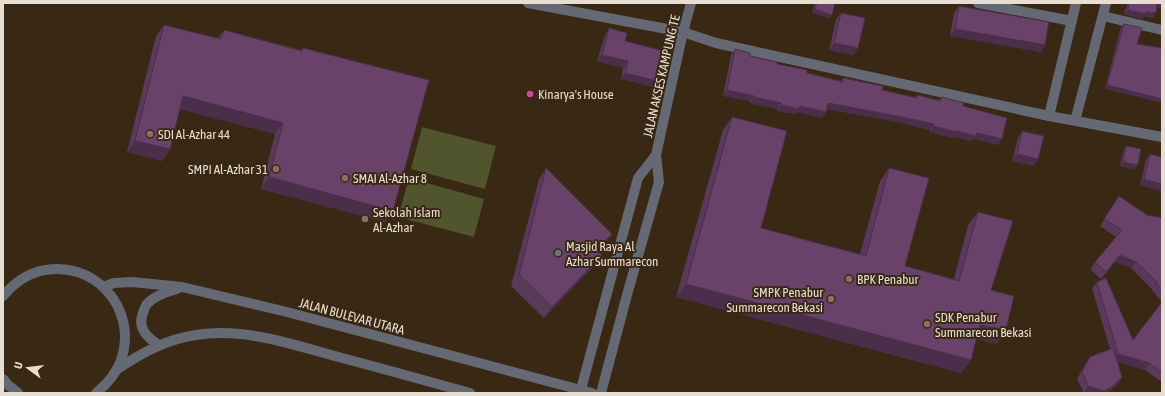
<svg xmlns="http://www.w3.org/2000/svg" width="1165" height="396" viewBox="0 0 1165 396" font-family="'Asap Condensed',sans-serif">
<style>
.green{fill:#51552d}
.lines{fill:none;stroke-linecap:round;stroke-linejoin:round}
.minor{stroke:#656974;stroke-width:10}
.tertiary{stroke:#656974;stroke-width:10}
.wall{fill:#5a395a}
.shaded-wall{fill:#4a2e4a}
.building{fill:#694269;stroke:#4a2e4a}
.hotel-dot{fill:#d1479c;stroke:#382814;stroke-width:1.5}
.education-dot{fill:#8d6e63;stroke:#382814;stroke-width:1.5}
.worship-dot{fill:#6b7280;stroke:#382814;stroke-width:1.5}
.labels{text-anchor:middle;stroke-width:4;stroke-linejoin:round;paint-order:stroke}
.street-label{font-size:13px;fill:#e8ddd1;stroke:#382814}
.poi-label{font-size:13px;fill:#e8ddd1;stroke:#382814;text-anchor:start}
</style>
<rect width="100%" height="100%" fill="#382814"/>
<!-- green -->
<path class="green" d="M 422,127 L 496,146 L 485,189 L 411,169 Z
M 409,178 L 484,199 L 474,237 L 398,217 Z"/>
<g class="lines">
<!-- minor -->
<path class="minor" d="M 528,3 L 683,32 L 716,43 L 1049,116 L 1162,137
M 978,3 L 1072,21
M 1103,16 L 1162,30
M 1049,116 L 1076,3
M 1075,121 L 1106,3
M 103,287 L 114,283 L 132,282 L 182,287 L 287,312 L 581,390
M 3,296 C 13,284 25,275 40,271 C 93,258 139,308 121,360 C 117,373 107,384 96,393
M 159,345 C 147,338 137,327 143,313 C 144,310 145,306 147,304 C 154,296 166,292 177,289
M 116,370 C 140,354 166,339 196,335 C 245,327 294,345 342,358 C 384,369 427,381 470,393
M 3,379 L 8,385 L 18,393"/>
<!-- tertiary -->
<path class="tertiary" d="M 581,390 L 592,393
M 580,393 L 638,178 L 656,155
M 601,393 L 627,295 L 659,182 L 656,155 L 683,32 L 691,3"/>
</g>
<!-- wall -->
<path class="wall" d="M 815,3 L 835,3 L 832,15 L 829,18 L 812,13 Z
M 1128,3 L 1162,3 L 1157,8 L 1153,18 L 1144,16 L 1142,19 L 1124,14 Z
M 959,6 L 1045,45 L 1041,52 L 950,36 L 954,13 Z
M 841,13 L 858,48 L 853,55 L 829,50 L 836,19 Z
M 1124,24 L 1137,44 L 1105,89 L 1121,27 Z
M 164,25 L 218,38 L 224,30 L 301,50 L 303,48 L 393,211 L 385,222 L 261,189 L 275,134 L 180,109 L 170,149 L 162,161 L 127,152 L 156,36 Z
M 609,28 L 625,41 L 653,87 L 621,79 L 623,68 L 597,61 L 605,35 Z
M 735,49 L 750,56 L 807,73 L 841,81 L 843,78 L 882,90 L 915,98 L 917,95 L 939,100 L 942,97 L 963,106 L 998,145 L 974,139 L 972,141 L 953,137 L 952,138 L 930,132 L 930,130 L 898,122 L 827,109 L 826,112 L 822,118 L 797,112 L 795,114 L 777,111 L 777,109 L 750,103 L 750,101 L 723,96 L 731,55 Z
M 732,117 L 761,228 L 860,254 L 880,181 L 889,168 L 905,266 L 954,279 L 968,225 L 978,212 L 991,290 L 997,344 L 976,339 L 971,360 L 961,373 L 676,297 L 723,130 Z
M 1022,131 L 1034,166 L 1012,161 L 1018,138 Z
M 1126,146 L 1135,169 L 1120,166 L 1124,149 Z
M 1150,154 L 1162,157 L 1162,191 L 1140,185 L 1146,160 Z
M 546,168 L 604,245 L 598,252 L 594,266 L 544,318 L 511,286 L 539,179 Z
M 1119,196 L 1147,215 L 1162,218 L 1162,382 L 1145,370 L 1118,362 L 1122,377 L 1118,384 L 1108,393 L 1084,393 L 1077,379 L 1085,364 L 1090,357 L 1110,349 L 1092,288 L 1097,282 L 1133,340 L 1162,302 L 1152,290 L 1152,289 L 1131,268 L 1115,262 L 1101,279 L 1090,269 L 1095,262 L 1116,237 L 1100,226 Z"/>
<!-- shaded-wall -->
<path class="shaded-wall" d="M 1157,3 L 1162,4 L 1162,9 L 1154,7 Z
M 815,9 L 832,15 L 829,18 L 812,13 Z
M 1128,10 L 1146,12 L 1156,13 L 1153,18 L 1144,16 L 1142,19 L 1124,14 Z
M 955,29 L 1045,45 L 1041,52 L 950,36 Z
M 834,43 L 858,48 L 853,55 L 829,50 Z
M 602,55 L 628,61 L 623,68 L 597,61 Z
M 625,73 L 657,81 L 653,87 L 621,79 Z
M 1107,85 L 1162,99 L 1162,103 L 1105,89 Z
M 727,90 L 754,96 L 750,101 L 723,96 Z
M 183,96 L 283,123 L 275,134 L 175,108 Z
M 754,97 L 781,103 L 777,109 L 750,103 Z
M 828,103 L 902,117 L 934,124 L 930,130 L 898,122 L 824,108 Z
M 781,105 L 800,106 L 826,112 L 822,118 L 797,112 L 795,114 L 777,111 Z
M 933,126 L 956,131 L 977,133 L 1002,139 L 998,145 L 974,139 L 972,141 L 953,137 L 952,138 L 930,132 Z
M 135,141 L 170,149 L 162,161 L 127,152 Z
M 1017,154 L 1038,159 L 1034,166 L 1012,161 Z
M 1123,162 L 1138,165 L 1135,169 L 1120,166 Z
M 269,177 L 393,211 L 385,222 L 261,189 Z
M 1144,179 L 1162,184 L 1162,191 L 1140,185 Z
M 612,234 L 604,245 L 589,261 L 596,250 Z
M 602,255 L 594,266 L 544,318 L 552,307 Z
M 1120,255 L 1136,262 L 1131,268 L 1115,262 L 1101,279 L 1106,272 Z
M 686,284 L 971,360 L 961,373 L 676,297 Z
M 980,325 L 1006,330 L 997,344 L 970,338 Z
M 1118,354 L 1149,363 L 1145,370 L 1114,361 Z
M 1122,377 L 1118,384 L 1108,393 L 1084,393 L 1088,386 Z"/>
<!-- building -->
<path class="building" d="M 817,3 L 835,3 L 832,15 L 815,9 Z
M 1129,3 L 1157,3 L 1156,13 L 1146,12 L 1146,14 L 1128,10 Z
M 959,6 L 1049,22 L 1045,45 L 955,29 Z
M 841,13 L 865,18 L 858,48 L 834,43 Z
M 1124,24 L 1142,28 L 1137,44 L 1162,48 L 1162,99 L 1107,85 Z
M 164,25 L 221,39 L 224,30 L 302,51 L 303,48 L 429,80 L 393,211 L 269,177 L 283,123 L 183,96 L 170,149 L 135,141 Z
M 609,28 L 627,33 L 625,41 L 664,51 L 657,81 L 625,73 L 628,61 L 602,55 Z
M 735,49 L 750,53 L 750,56 L 777,62 L 777,64 L 807,70 L 807,73 L 843,82 L 843,78 L 883,86 L 882,90 L 917,98 L 917,95 L 940,101 L 942,97 L 964,103 L 963,106 L 1007,118 L 1002,139 L 977,133 L 976,136 L 956,131 L 956,132 L 933,126 L 934,124 L 902,117 L 828,103 L 826,112 L 800,106 L 799,109 L 781,105 L 781,103 L 754,97 L 754,96 L 727,90 Z
M 732,117 L 787,131 L 761,228 L 866,256 L 889,168 L 929,178 L 905,266 L 959,281 L 978,212 L 1013,221 L 991,290 L 1014,296 L 1006,330 L 980,325 L 971,360 L 686,284 Z
M 1022,131 L 1044,136 L 1038,159 L 1017,154 Z
M 1126,146 L 1141,149 L 1138,165 L 1123,162 Z
M 1150,154 L 1162,157 L 1162,184 L 1144,179 Z
M 546,168 L 612,234 L 596,250 L 602,255 L 552,307 L 519,275 Z
M 1119,196 L 1147,215 L 1162,218 L 1162,290 L 1156,283 L 1157,282 L 1136,262 L 1120,255 L 1106,272 L 1095,262 L 1122,230 L 1104,219 Z
M 1106,278 L 1133,340 L 1162,302 L 1162,372 L 1149,363 L 1118,354 L 1097,282 Z
M 1113,348 L 1122,377 L 1112,387 L 1104,391 L 1088,386 L 1082,372 L 1090,357 Z"/>
<!-- markers -->
<circle class="hotel-dot" cx="530" cy="94" r="4"/>
<g class="education-dot">
<circle cx="150" cy="134" r="4"/>
<circle cx="276" cy="169" r="4"/>
<circle cx="345" cy="178" r="4"/>
<circle cx="365" cy="219" r="4"/>
<circle cx="849" cy="279" r="4"/>
<circle cx="831" cy="299" r="4"/>
<circle cx="927" cy="324" r="4"/>
</g>
<circle class="worship-dot" cx="558" cy="253" r="4"/>
<g class="labels">
<!-- street labels -->
<g class="street-label">
<text transform="translate(661 76) rotate(-77)" y="5">JALAN AKSES KAMPUNG TE</text>
<text transform="translate(352 316) rotate(15)" y="5">JALAN BULEVAR UTARA</text>
</g>
<!-- poi labels -->
<g class="poi-label">
<text x="538" y="99">Kinarya's House</text>
<text x="158" y="139">SDI Al-Azhar 44</text>
<text x="268" y="174" text-anchor="end">SMPI Al-Azhar 31</text>
<text x="353" y="183">SMAI Al-Azhar 8</text>
<text x="373" y="217">Sekolah Islam<tspan x="373" dy="15">Al-Azhar</tspan></text>
<text x="566" y="251">Masjid Raya Al<tspan x="566" dy="15">Azhar Summarecon</tspan></text>
<text x="857" y="284">BPK Penabur</text>
<text x="823" y="297" text-anchor="end">SMPK Penabur<tspan x="823" dy="15">Summarecon Bekasi</tspan></text>
<text x="935" y="322">SDK Penabur<tspan x="935" dy="15">Summarecon Bekasi</tspan></text>
</g>
</g>
<!-- border -->
<rect width="1165" height="396" fill="none" stroke="#e8ddd1" stroke-width="8"/>
<!-- north arrow -->
<g transform="translate(28 368) rotate(285)" stroke="#382814" stroke-width="3" paint-order="stroke">
<path d="M0-3L7 15L0 10L-7 15Z" fill="#e8ddd1"/>
<text y="-6" font-size="11" font-weight="bold" text-anchor="middle" fill="#e8ddd1">U</text>
</g>
</svg>
